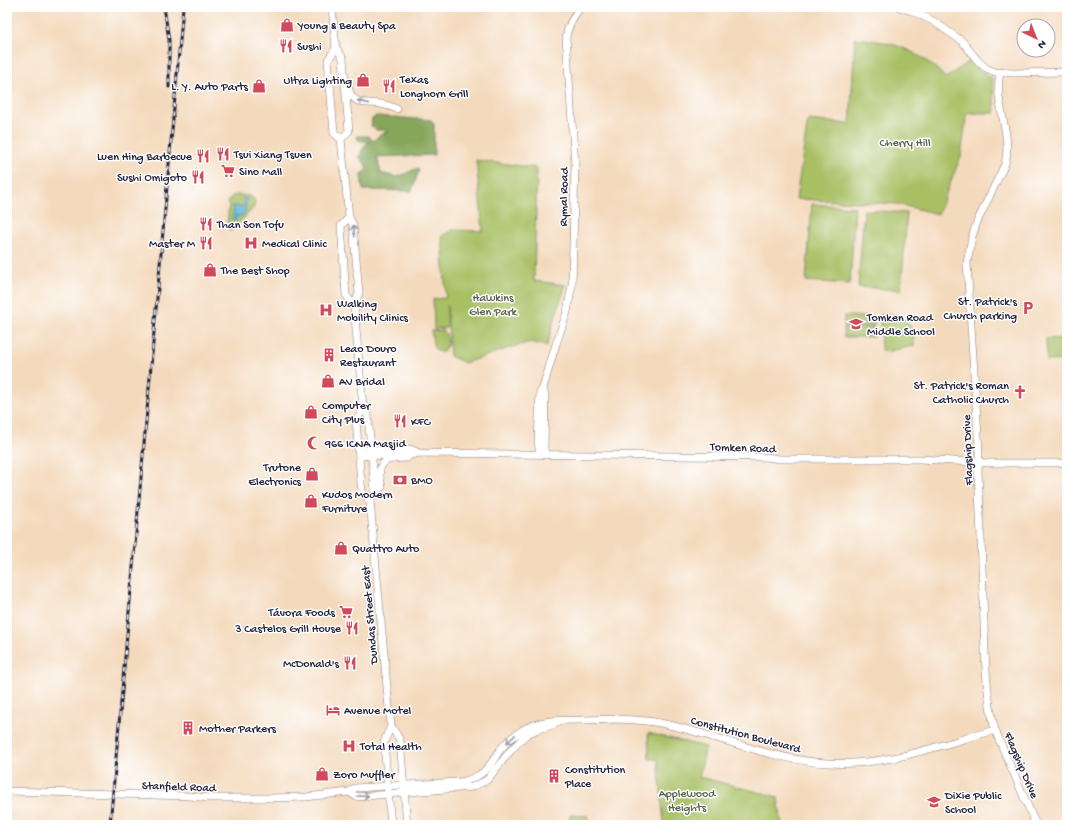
<svg xmlns="http://www.w3.org/2000/svg" width="1074" height="832" viewBox="0 0 1074 832" font-family="'Gochi Hand',sans-serif">
<style>
.green{fill:#a8bf64;stroke:#657050}
.forest{fill:#86a65a;stroke:#54644a}
.water{fill:#65bce2;stroke:#446f8e}
.lines{fill:none;stroke-linecap:round;stroke-linejoin:round}
.secondary-casing{stroke:#8b7e7c;stroke-width:8}
.primary-casing{stroke:#8b7e7c;stroke-width:8}
.secondary{stroke:#fff;stroke-width:7}
.primary{stroke:#fff;stroke-width:7}
.rail-casing{stroke:#22223b;stroke-width:3}
.rail{stroke:#fff;stroke-width:1.5;stroke-dasharray:4.5;stroke-linecap:butt}
.oneway{stroke:#9c9ca7}
.labels{text-anchor:middle;stroke-width:3;stroke-linejoin:round;paint-order:stroke}
.poi-label{font-size:12px;fill:#22223b;stroke:#fff;text-anchor:start}
.park-label{font-size:12px;fill:#58614b;stroke:#fff}
.street-label{font-size:12px;fill:#22223b;stroke:#fff}
</style>
<rect width="100%" height="100%" fill="#fff"/>
<filter id="ink" filterUnits="userSpaceOnUse"><feTurbulence type="fractalNoise" baseFrequency=".025" numOctaves="2"/><feDisplacementMap in="SourceGraphic" scale="8" xChannelSelector="R" yChannelSelector="G"/><feConvolveMatrix kernelMatrix="1 2 1 2 8 2 1 2 1" color-interpolation-filters="sRGB"/></filter>
<filter id="wash" filterUnits="userSpaceOnUse"><feTurbulence type="fractalNoise" baseFrequency=".012" numOctaves="4" result="noise"/><feDisplacementMap in="SourceGraphic" scale="16" xChannelSelector="R" yChannelSelector="G"/><feGaussianBlur stdDeviation="0.9" result="paint"/><feColorMatrix in="noise" values="0 0 0 0 0 0 0 0 0 0 0 0 0 0 0 0 0 1.4 0 .05"/><feComposite in="paint" operator="in"/></filter>
<g filter="url(#wash)">
<rect width="100%" height="100%" fill="#f4dabd"/>
<!-- green -->
<path class="green" d="M 855,38 C 894,42 918,49 946,78 L 969,61 L 972,66 L 992,78 L 995,113 L 967,113 L 961,156 L 938,214 L 898,204 L 796,199 L 808,120 L 850,124 Z
M 476,160 L 537,168 L 534,281 L 566,285 L 556,314 L 547,346 L 531,342 L 515,346 L 465,363 L 450,356 L 447,306 L 447,328 L 434,329 L 433,299 L 446,298 L 442,236 L 452,230 L 483,231 Z
M 236,195 C 245,195 260,195 253,208 L 233,230 L 230,231 L 227,228 L 229,201 L 232,196 Z
M 812,204 L 855,207 L 850,284 L 806,281 Z
M 864,210 L 907,213 L 901,290 L 858,287 Z
M 890,314 C 908,318 915,327 914,346 L 885,352 L 881,350 L 880,315 Z
M 844,316 L 874,317 L 874,326 L 844,326 Z
M 844,327 L 874,328 L 874,337 L 844,337 Z
M 443,330 L 446,334 L 448,344 L 443,352 L 439,352 L 434,348 L 431,331 Z
M 1067,338 L 1067,360 L 1047,361 L 1046,339 Z
M 648,733 L 706,747 L 699,777 L 778,797 L 782,825 L 664,825 L 658,759 L 649,759 Z
M 570,815 L 588,816 L 588,825 L 570,825 Z"/>
<!-- forest -->
<path class="forest" d="M 376,116 L 431,120 L 434,124 L 434,155 L 377,157 L 381,173 L 397,177 L 418,168 L 419,170 L 412,191 L 363,190 L 361,175 L 367,169 L 365,164 L 359,157 L 365,145 L 369,142 L 358,140 L 357,136 L 369,136 L 373,141 L 382,133 L 389,132 L 384,130 L 376,130 L 371,126 L 372,119 Z"/>
<!-- water -->
<path class="water" d="M 243,198 L 248,199 L 246,203 L 245,211 L 242,216 L 235,216 L 237,220 L 234,220 L 232,219 L 234,211 L 231,206 L 242,207 L 244,204 Z"/>
</g>
<g filter="url(#ink)">
<g class="lines">
<!-- secondary casing -->
<g class="secondary-casing">
<path id="secondary" d="M 899,7 L 912,11 L 933,21 L 962,41 L 978,61 L 986,68 L 995,72 L 1013,73 L 1067,72
M 1000,73 C 993,103 1013,133 1005,164 L 977,222 L 972,237 L 967,263 L 979,452 L 978,473 C 981,522 982,572 984,622 C 985,658 986,695 995,730 L 1036,825
M 543,388 L 545,395 L 544,448 L 545,455
M 358,450 L 410,449 L 419,453
M 540,455 L 538,442 L 540,393 L 543,388 L 556,344 L 567,312 L 572,285 L 575,165 L 566,37 C 568,25 573,16 581,7
M 359,456 L 410,455 L 419,453 L 765,457 L 780,459 L 920,459 L 987,463 L 1067,463
M 7,791 L 190,796 L 210,798 L 271,798 L 306,797 L 349,792 L 355,788 L 459,782 C 466,781 473,779 479,775 C 489,769 494,759 500,750 C 513,734 530,723 551,721 C 561,720 571,720 581,720 C 608,719 633,718 660,723 C 716,734 769,760 827,763 C 886,767 939,745 995,730
M 349,792 L 357,797 L 409,792 L 472,787 L 487,780 L 511,750 L 527,734 L 538,729 L 553,725 L 559,721"/>
</g>
<!-- primary casing -->
<g class="primary-casing">
<path id="primary" d="M 332,7 L 336,48 L 343,58 L 349,131 L 341,139
M 336,48 L 328,60 L 334,133 L 341,139 L 349,217 L 353,225 L 359,293 L 354,306
M 348,87 C 353,107 367,102 381,104 C 387,105 392,107 397,109
M 349,217 L 341,226 L 346,295 L 354,306 L 362,397 L 364,409 L 368,416 L 375,491 L 370,501
M 364,409 L 356,420 L 361,483 L 362,491 L 370,501 L 388,698 L 391,726 L 400,740 L 407,825
M 375,491 L 382,487 C 381,482 379,475 380,470 C 382,457 397,459 407,458 L 410,455
M 391,825 L 384,742 L 391,726"/>
</g>
<!-- secondary -->
<use href="#secondary" class="secondary"/>
<!-- primary -->
<use href="#primary" class="primary"/>
<!-- rail casing -->
<g class="rail-casing">
<path id="rail" d="M 164,7 L 169,40 L 169,87
M 110,825 L 183,7"/>
</g>
<!-- rail -->
<use href="#rail" class="rail"/>
</g>
<!-- one-way arrows -->
<defs><path id="oneway-shaft" d="M-6 0H5M1.5-3L5.5 0L1.5 3" fill="none" stroke-width="1.6" stroke-linecap="round" stroke-linejoin="round"/></defs>
<g class="oneway">
<use href="#oneway-shaft" transform="translate(363 102) rotate(-164)"/>
<use href="#oneway-shaft" transform="translate(354 231) rotate(-96)"/>
<use href="#oneway-shaft" transform="translate(511 739) rotate(136)"/>
<use href="#oneway-shaft" transform="translate(363 796) rotate(-2)"/>
</g>
</g>
<!-- icons -->
<defs>
<g id="shop-bare" transform="scale(1.08)"><path d="M-5-2.5h2.3a2.7 3.5 0 0 1 5.4 0H5L5.5 6h-11ZM-1.5-2.5h3a1.5 2.3 0 0 0-3 0Z" fill="#d1495b" stroke="#fff" stroke-width="2.5" paint-order="stroke"/></g>
<g id="restaurant-bare" transform="scale(1.08)"><path d="M-5-6h1v4h1v-4h1v4h1v-4h1v5L-1.5 .5V6h-2V.5L-5-1ZM5-6V6H3V1.5H1.5Q1.5-4 5-6Z" fill="#d1495b" stroke="#fff" stroke-width="2.5" paint-order="stroke"/></g>
<g id="supermarket-bare" transform="scale(1.08)"><path d="M-6-5.5h2.5l.6 2H6L4.5 2H-2.5L-4.4-4H-6ZM-1.5 3.2a1.3 1.3 0 1 0 .1 0ZM3 3.2a1.3 1.3 0 1 0 .1 0Z" fill="#d1495b" stroke="#fff" stroke-width="2.5" paint-order="stroke"/></g>
<g id="hospital-bare" transform="scale(1.08)"><path d="M-5-5h3v3.5h4V-5h3V5h-3V1.5h-4V5h-3Z" fill="#d1495b" stroke="#fff" stroke-width="2.5" paint-order="stroke"/></g>
<g id="parking-bare" transform="scale(1.08)"><path d="M-3.5-5.5H1a3.5 3.5 0 0 1 0 7H-1V5.5H-3.5ZM-1-3.4V-.6H.8a1.4 1.4 0 0 0 0-2.8Z" fill="#d1495b" stroke="#fff" stroke-width="2.5" paint-order="stroke"/></g>
<g id="school-bare" transform="scale(1.08)"><path d="M0-5L7-2L0 1L-7-2ZM-4 1L0 2.5L4 1V4Q0 6-4 4Z" fill="#d1495b" stroke="#fff" stroke-width="2.5" paint-order="stroke"/></g>
<g id="building-bare" transform="scale(1.08)"><path d="M-4-6H4V6H1V3H-1V6H-4ZM-2.5-4.3h1.7v1.8h-1.7ZM.8-4.3h1.7v1.8H.8ZM-2.5-1h1.7V.8h-1.7ZM.8-1h1.7V.8H.8Z" fill="#d1495b" stroke="#fff" stroke-width="2.5" paint-order="stroke"/></g>
<g id="church-bare" transform="scale(1.08)"><path d="M-1.2-6h2.4v3.5h3.3v2.4h-3.3V6h-2.4V-.1h-3.3v-2.4h3.3Z" fill="#d1495b" stroke="#fff" stroke-width="2.5" paint-order="stroke"/></g>
<g id="mosque-bare" transform="scale(1.08)"><path d="M3.5-4.9A6 6 0 1 0 3.5 4.9A5 5 0 1 1 3.5-4.9Z" fill="#d1495b" stroke="#fff" stroke-width="2.5" paint-order="stroke"/></g>
<g id="bank-bare" transform="scale(1.08)"><path d="M-6-4H6V4H-6ZM0-2.3a2.3 2.3 0 1 0 0 4.6a2.3 2.3 0 1 0 0-4.6Z" fill="#d1495b" stroke="#fff" stroke-width="2.5" paint-order="stroke"/></g>
<g id="hotel-bare" transform="scale(1.08)"><path d="M-6-4.5h1.5V1H6V5H4.5V3h-9V5H-6ZM-4 0a1.8 1.8 0 1 1 3.6 0ZM.5 0V-2.5h3Q6-2.5 6 0Z" fill="#d1495b" stroke="#fff" stroke-width="2.5" paint-order="stroke"/></g>
</defs>
<g fill-rule="evenodd">
<use href="#shop-bare" x="287" y="25"/>
<use href="#restaurant-bare" x="286" y="46"/>
<use href="#shop-bare" x="363" y="80"/>
<use href="#shop-bare" x="259" y="86"/>
<use href="#restaurant-bare" x="389" y="86"/>
<use href="#restaurant-bare" x="223" y="154"/>
<use href="#restaurant-bare" x="203" y="156"/>
<use href="#supermarket-bare" x="228" y="171"/>
<use href="#restaurant-bare" x="198" y="177"/>
<use href="#restaurant-bare" x="206" y="224"/>
<use href="#restaurant-bare" x="206" y="243"/>
<use href="#hospital-bare" x="251" y="243"/>
<use href="#shop-bare" x="210" y="270"/>
<use href="#parking-bare" x="1028" y="308"/>
<use href="#hospital-bare" x="326" y="310"/>
<use href="#school-bare" x="856" y="324"/>
<use href="#building-bare" x="329" y="355"/>
<use href="#shop-bare" x="328" y="381"/>
<use href="#church-bare" x="1020" y="392"/>
<use href="#shop-bare" x="311" y="412"/>
<use href="#restaurant-bare" x="400" y="421"/>
<use href="#mosque-bare" x="314" y="443"/>
<use href="#shop-bare" x="312" y="474"/>
<use href="#bank-bare" x="400" y="480"/>
<use href="#shop-bare" x="311" y="501"/>
<use href="#shop-bare" x="341" y="548"/>
<use href="#supermarket-bare" x="346" y="612"/>
<use href="#restaurant-bare" x="352" y="628"/>
<use href="#restaurant-bare" x="350" y="663"/>
<use href="#hotel-bare" x="333" y="710"/>
<use href="#building-bare" x="188" y="728"/>
<use href="#hospital-bare" x="349" y="746"/>
<use href="#shop-bare" x="322" y="774"/>
<use href="#building-bare" x="554" y="776"/>
<use href="#school-bare" x="934" y="802"/>
</g>
<g class="labels">
<!-- poi labels -->
<g class="poi-label">
<text x="298" y="29">Young &amp; Beauty Spa</text>
<text x="297" y="50">Sushi</text>
<text x="400" y="83">Texas<tspan x="400" dy="14">Longhorn Grill</tspan></text>
<text x="352" y="84" text-anchor="end">Ultra Lighting</text>
<text x="248" y="90" text-anchor="end">L. Y. Auto Parts</text>
<text x="234" y="158">Tsui Xiang Tsuen</text>
<text x="192" y="160" text-anchor="end">Luen Hing Barbecue</text>
<text x="239" y="175">Sino Mall</text>
<text x="187" y="181" text-anchor="end">Sushi Omigoto</text>
<text x="217" y="228">Than Son Tofu</text>
<text x="195" y="247" text-anchor="end">Master M</text>
<text x="262" y="247">Medical Clinic</text>
<text x="221" y="274">The Best Shop</text>
<text x="1017" y="305" text-anchor="end">St. Patrick's<tspan x="1017" dy="14">Church parking</tspan></text>
<text x="337" y="307">Walking<tspan x="337" dy="14">Mobility Clinics</tspan></text>
<text x="867" y="321">Tomken Road<tspan x="867" dy="14">Middle School</tspan></text>
<text x="340" y="352">Leao Douro<tspan x="340" dy="14">Restaurant</tspan></text>
<text x="339" y="385">AV Bridal</text>
<text x="1009" y="389" text-anchor="end">St. Patrick's Roman<tspan x="1009" dy="14">Catholic Church</tspan></text>
<text x="322" y="409">Computer<tspan x="322" dy="14">City Plus</tspan></text>
<text x="411" y="425">KFC</text>
<text x="325" y="447">966 ICNA Masjid</text>
<text x="301" y="471" text-anchor="end">Trutone<tspan x="301" dy="14">Electronics</tspan></text>
<text x="411" y="484">BMO</text>
<text x="322" y="498">Kudos Modern<tspan x="322" dy="14">Furniture</tspan></text>
<text x="352" y="552">Quattro Auto</text>
<text x="335" y="616" text-anchor="end">Távora Foods</text>
<text x="341" y="632" text-anchor="end">3 Castelos Grill House</text>
<text x="339" y="667" text-anchor="end">McDonald's</text>
<text x="344" y="714">Avenue Motel</text>
<text x="199" y="732">Mother Parkers</text>
<text x="360" y="750">Total Health</text>
<text x="565" y="773">Constitution<tspan x="565" dy="14">Place</tspan></text>
<text x="333" y="778">Zoro Muffler</text>
<text x="945" y="799">Dixie Public<tspan x="945" dy="14">School</tspan></text>
</g>
<!-- park labels -->
<g class="park-label">
<text x="905" y="146">Cherry Hill</text>
<text x="493" y="301">Hawkins<tspan x="493" dy="14">Glen Park</tspan></text>
<text x="687" y="797">Applewood<tspan x="687" dy="14">Heights</tspan></text>
</g>
<!-- street labels -->
<g class="street-label">
<text transform="translate(563 197) rotate(-89)" y="4">Rymal Road</text>
<text transform="translate(743 447) rotate(2)" y="4">Tomken Road</text>
<text transform="translate(967 450) rotate(-92)" y="4">Flagship Drive</text>
<text transform="translate(369 615) rotate(-95)" y="4">Dundas Street East</text>
<text transform="translate(746 734) rotate(15)" y="4">Constitution Boulevard</text>
<text transform="translate(1022 765) rotate(67)" y="4">Flagship Drive</text>
<text transform="translate(179 786) rotate(2)" y="4">Stanfield Road</text>
</g>
</g>
<!-- margin -->
<rect width="1074" height="832" fill="none" stroke="#fff" stroke-width="24"/>
<!-- north arrow -->
<g transform="translate(1036 38) rotate(137)"><circle r="19" fill="#ffffff" stroke="#a7a7b1"/>
<path d="M0-3L7 15L0 10L-7 15Z" fill="#d1495b"/>
<text y="-6" font-size="11" font-weight="bold" text-anchor="middle" fill="#22223b">N</text>
</g>
</svg>
